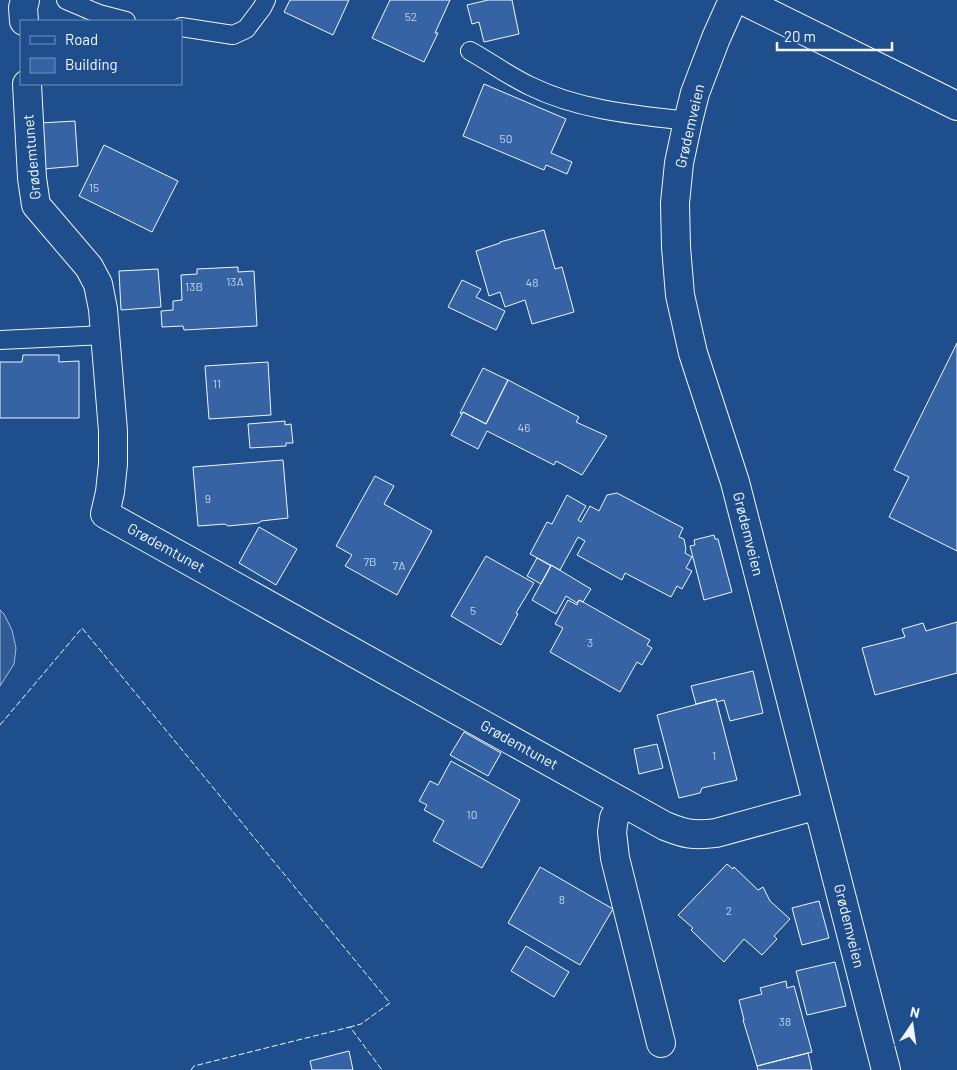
<svg xmlns="http://www.w3.org/2000/svg" width="957" height="1070" viewBox="0 0 957 1070" font-family="Barlow,sans-serif">
<style>
.built{fill:#305b95;stroke:#a8bbd7}
.building{fill:#3563a3;stroke:#f2f6ff}
.lines{fill:none;stroke-linecap:round;stroke-linejoin:round}
.lane-casing{stroke:#f2f6ff;stroke-width:20}
.street-casing{stroke:#f2f6ff;stroke-width:30}
.secondary-casing{stroke:#f2f6ff;stroke-width:30}
.lane{stroke:#1f4e8c;stroke-width:18}
.street{stroke:#1f4e8c;stroke-width:28}
.secondary{stroke:#1f4e8c;stroke-width:28}
.fence{stroke:#f2f6ff;stroke-width:1;stroke-dasharray:6 2.5;stroke-linecap:butt}
.labels{text-anchor:middle;stroke-width:4;stroke-linejoin:round;paint-order:stroke}
.number-label{font-size:12px;fill:#c3d1e8}
.street-label{font-size:15px;fill:#f2f6ff;stroke:#1f4e8c}
</style>
<rect width="100%" height="100%" fill="#1f4e8c"/>
<!-- built -->
<path class="built" d="M 0,610 L 4,614 L 12,630 L 16,648 L 14,664 L 0,686 Z"/>
<!-- building -->
<path class="building" d="M 290,0 L 349,0 L 333,35 L 284,12 Z
M 390,0 L 450,0 L 435,33 L 438,33 L 424,62 L 372,38 Z
M 488,0 L 512,0 L 519,34 L 484,42 L 479,22 L 472,24 L 467,5 Z
M 484,84 L 566,119 L 551,153 L 572,162 L 567,174 L 546,165 L 544,170 L 463,136 Z
M 75,121 L 78,166 L 43,169 L 40,123 Z
M 104,145 L 178,181 L 152,232 L 79,196 Z
M 544,230 L 555,269 L 562,267 L 574,312 L 532,324 L 525,300 L 505,307 L 500,292 L 489,296 L 476,251 L 500,243 L 500,242 Z
M 238,267 L 238,272 L 254,271 L 257,326 L 184,330 L 183,326 L 162,327 L 161,311 L 173,310 L 173,301 L 182,300 L 181,275 L 197,274 L 197,269 Z
M 158,269 L 161,307 L 121,310 L 119,271 Z
M 462,280 L 481,289 L 476,297 L 505,311 L 496,330 L 448,307 Z
M 957,343 L 957,551 L 889,517 L 909,477 L 894,470 Z
M 23,355 L 59,355 L 59,362 L 79,361 L 79,418 L 0,418 L 0,362 L 22,362 Z
M 268,362 L 271,415 L 209,419 L 205,366 Z
M 483,368 L 508,380 L 486,424 L 463,412 L 461,414 L 460,413 Z
M 508,380 L 579,417 L 576,422 L 607,436 L 582,475 L 556,461 L 554,465 L 487,431 L 478,449 L 451,435 L 463,412 L 486,424 Z
M 285,421 L 285,425 L 291,424 L 293,443 L 286,443 L 286,446 L 250,448 L 248,424 Z
M 283,460 L 288,518 L 261,521 L 259,523 L 228,526 L 225,524 L 198,526 L 193,467 Z
M 375,476 L 394,486 L 384,504 L 432,531 L 397,595 L 345,566 L 352,555 L 336,546 Z
M 617,493 L 683,528 L 679,537 L 684,539 L 686,549 L 685,553 L 692,557 L 686,568 L 692,571 L 682,589 L 677,586 L 671,597 L 625,573 L 622,580 L 577,555 L 585,541 L 578,537 L 560,570 L 530,554 L 547,522 L 552,524 L 567,495 L 586,506 L 578,520 L 581,522 L 590,506 L 599,511 L 607,495 Z
M 259,527 L 297,549 L 276,585 L 239,563 Z
M 714,535 L 715,539 L 718,539 L 732,592 L 704,600 L 690,546 L 695,545 L 694,540 Z
M 486,556 L 534,583 L 516,613 L 518,614 L 501,645 L 451,616 Z
M 537,558 L 551,566 L 541,584 L 527,576 Z
M 551,565 L 591,589 L 583,602 L 579,600 L 577,603 L 566,596 L 556,614 L 532,600 Z
M 568,600 L 577,605 L 579,600 L 583,602 L 650,640 L 647,645 L 652,648 L 642,665 L 637,662 L 620,692 L 550,652 L 563,628 L 555,624 Z
M 957,622 L 957,673 L 875,695 L 862,648 L 905,637 L 902,629 L 923,623 L 926,631 Z
M 753,671 L 763,713 L 730,721 L 724,700 L 717,702 L 716,699 L 696,704 L 691,686 Z
M 716,699 L 737,780 L 702,788 L 700,793 L 679,798 L 657,715 Z
M 464,732 L 501,753 L 488,776 L 450,755 Z
M 657,744 L 663,768 L 639,774 L 634,749 Z
M 451,761 L 520,800 L 482,868 L 433,841 L 444,821 L 424,810 L 427,805 L 419,801 L 430,781 L 438,785 Z
M 727,864 L 733,869 L 734,867 L 758,890 L 763,887 L 770,901 L 790,919 L 774,936 L 777,939 L 762,955 L 744,939 L 724,962 L 691,930 L 693,928 L 678,915 Z
M 540,867 L 613,909 L 580,965 L 508,923 Z
M 819,901 L 829,938 L 802,945 L 792,908 Z
M 526,946 L 569,972 L 554,997 L 511,971 Z
M 835,962 L 846,1006 L 807,1015 L 796,971 Z
M 786,981 L 787,988 L 794,986 L 812,1052 L 757,1066 L 743,1020 L 744,1020 L 739,1000 L 762,994 L 760,988 Z
M 349,1051 L 353,1070 L 312,1070 L 310,1061 Z
M 808,1053 L 812,1070 L 758,1070 L 757,1066 Z"/>
<g class="lines">
<!-- lane casing -->
<g class="lane-casing">
<path id="lane" d="M 66,0 L 99,14 L 126,21
M 181,27 L 233,35 L 246,29 L 262,8 L 266,0
M 470,51 C 490,62 509,76 530,86 C 579,110 634,115 688,121
M 0,340 L 105,335"/>
</g>
<!-- street casing -->
<g class="street-casing">
<path id="street" d="M 733,0 L 716,38 L 695,93 L 688,121 L 679,163 L 675,203 L 676,247 L 680,295 L 693,353 L 735,482 L 886,1070
M 24,21 L 23,8 L 25,0
M 27,84 L 32,178 L 36,205 L 89,267 L 98,284 L 103,309 L 113,431 L 113,464 L 110,492 L 105,514 L 665,826 C 685,834 694,836 716,833 L 818,805
M 623,803 L 614,818 L 612,832 L 615,858 L 661,1043"/>
</g>
<!-- secondary casing -->
<g class="secondary-casing">
<path id="secondary" d="M 742,0 L 957,106"/>
</g>
<!-- lane -->
<use href="#lane" class="lane"/>
<!-- street -->
<use href="#street" class="street"/>
<!-- secondary -->
<use href="#secondary" class="secondary"/>
<!-- fence -->
<path class="fence" d="M 0,725 L 82,628 L 390,1003 L 361,1024 L 350,1027
M 191,1070 L 194,1066 L 350,1027 L 382,1070"/>
</g>
<g class="labels">
<!-- number labels -->
<g class="number-label">
<text x="411" y="21">52</text>
<text x="506" y="143">50</text>
<text x="94" y="192">15</text>
<text x="235" y="286">13A</text>
<text x="532" y="287">48</text>
<text x="194" y="291">13B</text>
<text x="217" y="388">11</text>
<text x="524" y="432">46</text>
<text x="208" y="503">9</text>
<text x="370" y="566">7B</text>
<text x="399" y="570">7A</text>
<text x="473" y="615">5</text>
<text x="590" y="647">3</text>
<text x="714" y="760">1</text>
<text x="472" y="819">10</text>
<text x="562" y="904">8</text>
<text x="729" y="915">2</text>
<text x="785" y="1026">38</text>
</g>
<!-- street labels -->
<g class="street-label">
<text transform="translate(690 126) rotate(-77)" y="5">Grødemveien</text>
<text transform="translate(32 157) rotate(-95)" y="5">Grødemtunet</text>
<text transform="translate(748 534) rotate(76)" y="5">Grødemveien</text>
<text transform="translate(166 548) rotate(29)" y="5">Grødemtunet</text>
<text transform="translate(519 745) rotate(29)" y="5">Grødemtunet</text>
<text transform="translate(849 926) rotate(76)" y="5">Grødemveien</text>
</g>
</g>
<!-- legend -->
<rect x="20" y="20" width="162" height="65" fill="#1f4e8c" stroke="#7391ba"/>
<rect x="30" y="36" width="25" height="8" fill="#1f4e8c" stroke="#7391ba"/>
<text x="65" y="45" font-size="15" fill="#f2f6ff">Road</text>
<rect x="30" y="58" width="25" height="15" fill="#3563a3" stroke="#7391ba"/>
<text x="65" y="70" font-size="15" fill="#f2f6ff">Building</text>
<!-- north arrow -->
<g transform="translate(912 1025) rotate(13)" stroke="#1f4e8c" stroke-width="4" paint-order="stroke">
<path d="M0-4L9 19L0 12L-9 19Z" fill="#f2f6ff"/>
<text y="-8" font-size="14" font-weight="bold" text-anchor="middle" fill="#f2f6ff">N</text>
</g>
<!-- scale -->
<path d="M777 42v8h115v-8" fill="none" stroke="#f2f6ff" stroke-width="2.5"/>
<text x="784" y="42" font-size="15" fill="#f2f6ff" stroke="#1f4e8c" stroke-width="4" paint-order="stroke">20 m</text>
</svg>
